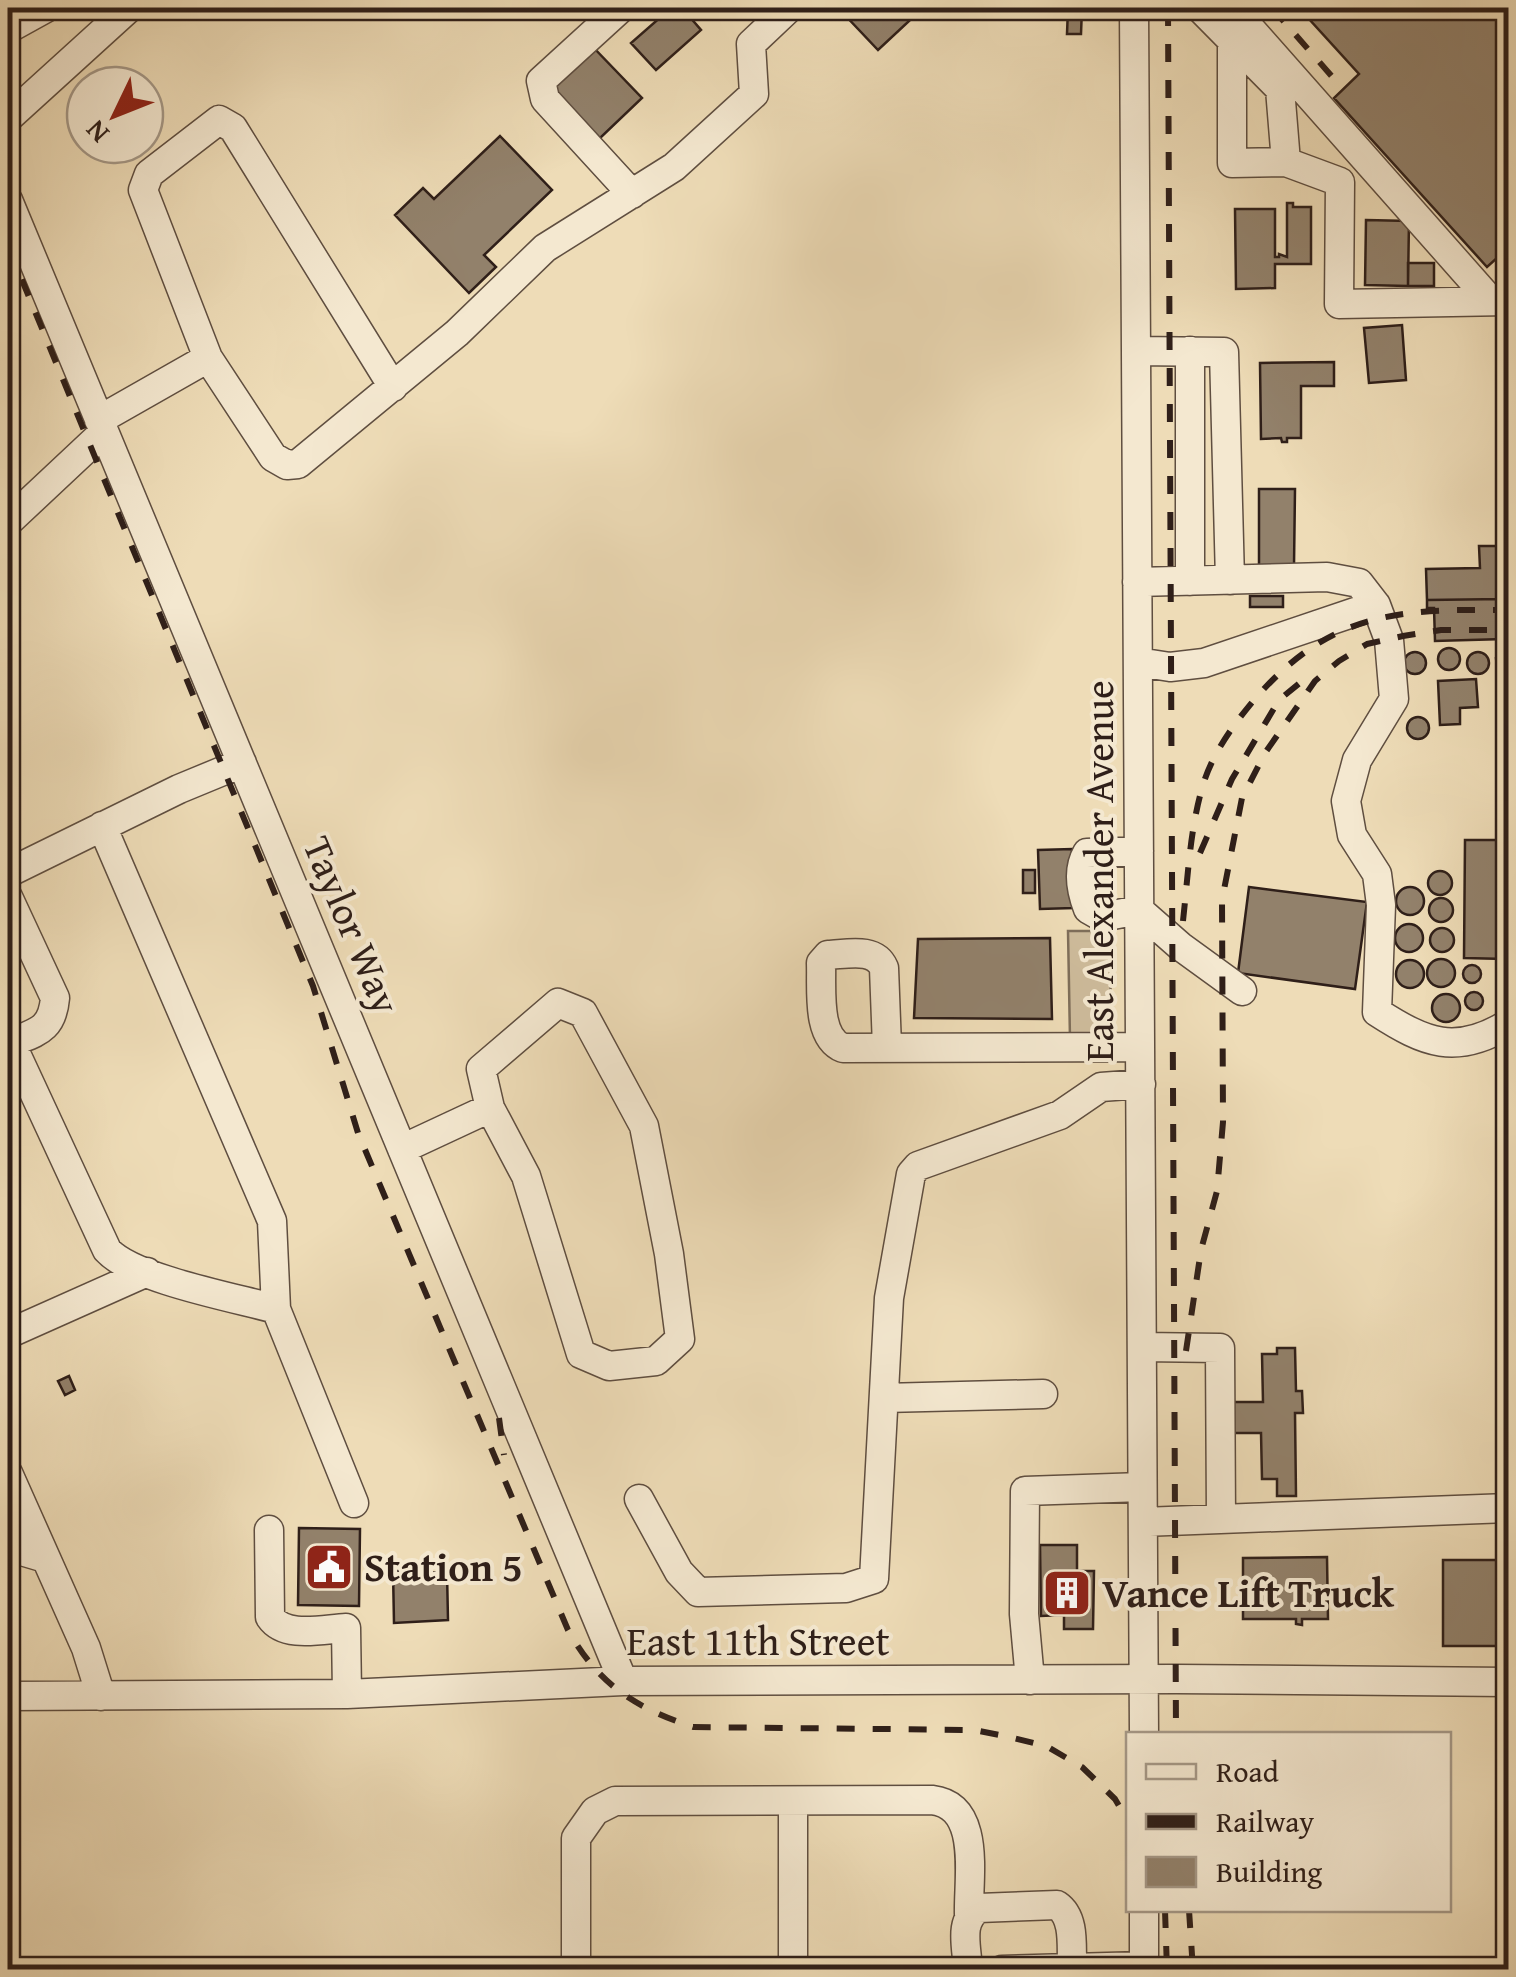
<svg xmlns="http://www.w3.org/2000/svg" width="1516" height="1977" viewBox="0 0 1516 1977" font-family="'Gentium Book Plus',serif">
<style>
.green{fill:#cebc9c;stroke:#7e6e5a;stroke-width:2.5}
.building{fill:#92816b;stroke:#2f1f19;stroke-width:2.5}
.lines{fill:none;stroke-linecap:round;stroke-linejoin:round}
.minor-casing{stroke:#5f4e40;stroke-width:31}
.minor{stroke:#f4e8d0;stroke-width:28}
.rail{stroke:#2f1f19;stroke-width:6;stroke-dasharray:18 18;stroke-linecap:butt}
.labels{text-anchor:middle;stroke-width:8;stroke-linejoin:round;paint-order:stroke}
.street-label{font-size:40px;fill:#2f1f19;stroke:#f4e8d0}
.poi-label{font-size:40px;font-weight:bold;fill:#2f1f19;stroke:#f4e8d0;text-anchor:start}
</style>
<rect width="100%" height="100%" fill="#eedcb7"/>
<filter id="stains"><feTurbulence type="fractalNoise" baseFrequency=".002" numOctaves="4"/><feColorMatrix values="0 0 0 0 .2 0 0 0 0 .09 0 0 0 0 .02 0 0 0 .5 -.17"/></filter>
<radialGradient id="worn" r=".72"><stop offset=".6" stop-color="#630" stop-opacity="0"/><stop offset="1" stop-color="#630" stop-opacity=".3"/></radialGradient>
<!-- green -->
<path class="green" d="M 1068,931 L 1110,931 L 1111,1038 L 1070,1039 Z"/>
<!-- building -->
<path class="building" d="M 671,8 L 682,8 L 701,30 L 656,70 L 631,43 Z
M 848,8 L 923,8 L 878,50 L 842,12 Z
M 1068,8 L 1082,8 L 1081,34 L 1067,34 Z
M 1299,8 L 1508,8 L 1508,248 L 1487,267 L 1334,98 L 1359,74 Z
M 592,46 L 642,98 L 598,140 L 549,88 Z
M 500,136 L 552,190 L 484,255 L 496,267 L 469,293 L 395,215 L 423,188 L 434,199 Z
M 1287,203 L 1293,203 L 1293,207 L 1311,207 L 1311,264 L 1275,264 L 1275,288 L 1236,289 L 1235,209 L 1275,209 L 1275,257 L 1279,257 L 1279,254 L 1287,257 Z
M 1366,220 L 1409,221 L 1408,286 L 1365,285 Z
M 1408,263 L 1434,263 L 1434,286 L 1408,286 Z
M 1402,325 L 1406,380 L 1369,383 L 1364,328 Z
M 1334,362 L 1334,386 L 1301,386 L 1301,438 L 1287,438 L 1287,442 L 1282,442 L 1281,438 L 1261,439 L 1260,363 Z
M 1259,489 L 1295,489 L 1294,566 L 1259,566 Z
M 1479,546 L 1502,546 L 1503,599 L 1427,600 L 1426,569 L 1480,568 Z
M 1508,573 L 1508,641 L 1504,641 L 1503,574 Z
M 1250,596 L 1283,596 L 1283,607 L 1250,607 Z
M 1503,599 L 1504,639 L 1435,641 L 1434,608 L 1427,608 L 1427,600 Z
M1438 659a11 11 0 1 1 22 0a11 11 0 1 1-22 0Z
M 1508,651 L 1508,673 L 1503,673 L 1497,669 L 1496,658 Z
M1467 663a11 11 0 1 1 22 0a11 11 0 1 1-22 0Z
M1404 663a11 11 0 1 1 22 0a11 11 0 1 1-22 0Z
M 1476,679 L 1478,707 L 1460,708 L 1460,724 L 1440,725 L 1438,681 Z
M1407 728a11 11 0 1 1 22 0a11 11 0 1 1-22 0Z
M 1465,840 L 1508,840 L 1508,975 L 1506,959 L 1464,958 Z
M 1072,849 L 1074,908 L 1040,909 L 1038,850 Z
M 1023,870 L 1035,870 L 1035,893 L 1023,893 Z
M1428 883a12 12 0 1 1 24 0a12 12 0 1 1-24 0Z
M1396 901a14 14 0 1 1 28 0a14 14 0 1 1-28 0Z
M 1249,887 L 1367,902 L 1355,989 L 1238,973 Z
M1429 910a12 12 0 1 1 24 0a12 12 0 1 1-24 0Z
M1395 938a14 14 0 1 1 28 0a14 14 0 1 1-28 0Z
M1430 940a12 12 0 1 1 24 0a12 12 0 1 1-24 0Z
M 1050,938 L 1052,1019 L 914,1018 L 918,939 Z
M1427 973a14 14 0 1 1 28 0a14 14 0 1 1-28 0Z
M1396 974a14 14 0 1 1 28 0a14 14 0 1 1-28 0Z
M1463 974a9 9 0 1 1 18 0a9 9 0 1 1-18 0Z
M1465 1001a9 9 0 1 1 18 0a9 9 0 1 1-18 0Z
M1432 1008a14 14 0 1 1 28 0a14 14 0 1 1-28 0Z
M 1277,1348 L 1295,1348 L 1296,1391 L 1302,1391 L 1303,1413 L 1295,1413 L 1296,1496 L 1277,1496 L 1277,1479 L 1262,1479 L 1261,1433 L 1232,1433 L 1231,1402 L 1263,1402 L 1262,1354 L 1277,1354 Z
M 69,1376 L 75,1390 L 65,1395 L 58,1381 Z
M 299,1528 L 360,1529 L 359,1606 L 298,1605 Z
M 1040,1545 L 1077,1545 L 1077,1571 L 1094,1571 L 1093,1629 L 1064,1629 L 1064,1615 L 1041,1616 Z
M 1327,1557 L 1328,1619 L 1302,1619 L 1302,1625 L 1296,1624 L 1296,1619 L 1243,1619 L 1243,1558 Z
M 1443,1560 L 1508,1560 L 1508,1646 L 1443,1646 Z
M 415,1566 L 424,1566 L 424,1573 L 447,1572 L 448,1620 L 394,1623 L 393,1571 L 415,1570 Z"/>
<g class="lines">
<!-- minor casing -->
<g class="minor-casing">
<path id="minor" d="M 621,8 L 541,81 L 545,99 L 632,194
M 1134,8 L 1144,1734
M 1200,8 L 1280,89 L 1286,162 L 1340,182 L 1339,304 L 1508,301
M 1232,8 L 1491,301
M 8,29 L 46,8
M 1232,38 L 1232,163 L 1286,162
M 8,118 L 129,8
M 8,200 L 623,1681
M 1136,351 L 1224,352 L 1230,580
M 1190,351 L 1190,581
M 208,358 L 143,190 L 149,174 L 219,120 L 233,128 L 393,387
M 99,420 L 208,358 L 273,457 L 287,465 L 298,464 L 457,333 L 545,248 L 674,167 L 754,94 L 751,44 L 789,8
M 8,522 L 104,432
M 1137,582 L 1327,577 L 1359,583 L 1376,605 L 1389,640 L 1394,699 L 1357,760 L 1346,801 L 1352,835 L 1377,874 L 1381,905 L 1377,1012 C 1425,1043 1456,1056 1508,1024
M 1138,662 L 1170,667 L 1204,663 L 1376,605
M 102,826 L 272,1221 L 276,1309 L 354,1503
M 1139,851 L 1087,853 C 1077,870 1081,891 1088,909 L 1102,917 L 1139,910 L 1180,946 L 1242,991
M 8,873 L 179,789 L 242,763
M 8,897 L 55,998 C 52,1032 35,1032 8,1044
M 11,1043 L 107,1250 C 133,1279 236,1298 276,1309
M 887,1047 L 884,968 C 875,947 848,954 828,955 L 821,963 C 822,989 816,1037 843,1048 L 1140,1047
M 402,1149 L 490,1108 L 526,1176 L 581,1354 L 609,1366 L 656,1361 L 680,1339 L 669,1254 L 644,1126 L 583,1013 L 558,1003 L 481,1069 L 490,1108
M 8,1334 L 147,1272
M 1142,1347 L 1220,1348 L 1221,1519
M 884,1398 L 1043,1394
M 8,1473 L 86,1648 L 101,1696
M 639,1499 L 679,1572 L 698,1592 L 846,1588 L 874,1579 L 889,1298 L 911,1174 L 918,1166 L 1060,1115 L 1101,1087 L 1141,1084
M 1143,1522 L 1508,1508
M 269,1530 L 270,1617 C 285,1639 323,1629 346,1628 L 347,1694
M 8,1547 L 45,1558
M 1030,1680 L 1024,1614 L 1025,1491 L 1142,1487
M 8,1696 L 347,1694 L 623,1681 L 1176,1679 L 1508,1682
M 1144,1910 L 1144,1970
M 576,1970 L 576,1838 L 595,1811 L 615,1801 L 932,1800 C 982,1806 968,1877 969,1914
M 793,1970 L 793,1801
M 968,1970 C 967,1947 958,1921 979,1908 L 1057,1905 C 1076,1918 1071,1948 1072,1970
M 1002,1970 L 1144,1966"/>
</g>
<!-- minor -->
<use href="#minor" class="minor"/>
<!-- rail -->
<path class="rail" d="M 1168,8 L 1176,1734
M 1272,8 L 1336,81
M 8,246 L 313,986 L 358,1133 L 568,1630 C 599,1685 634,1707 693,1727 L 974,1730 L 1005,1736 L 1046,1746 L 1082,1767 L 1115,1799 L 1128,1821
M 1200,853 L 1232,779 L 1279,700 L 1312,673
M 1183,921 C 1188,876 1190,828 1203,785 C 1212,754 1234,724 1254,700 C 1331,611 1398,609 1508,610
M 1186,1351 L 1201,1250 L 1217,1191 L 1223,1122 L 1222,900 L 1242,798 L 1265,753 L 1315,681 L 1339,661 L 1367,644 L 1403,636 L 1441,630 L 1508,630
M 499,1418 L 504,1455
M 1165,1910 L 1167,1970
M 1189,1910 L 1193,1970"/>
</g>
<!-- icons -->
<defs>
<g id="civic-square" transform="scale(2.5)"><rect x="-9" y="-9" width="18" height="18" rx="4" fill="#8f2418" stroke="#f4e8d0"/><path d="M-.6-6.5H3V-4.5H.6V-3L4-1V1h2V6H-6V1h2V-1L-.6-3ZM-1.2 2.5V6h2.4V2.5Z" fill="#fff"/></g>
<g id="building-square" transform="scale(2.5)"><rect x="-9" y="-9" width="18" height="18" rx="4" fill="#8f2418" stroke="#f4e8d0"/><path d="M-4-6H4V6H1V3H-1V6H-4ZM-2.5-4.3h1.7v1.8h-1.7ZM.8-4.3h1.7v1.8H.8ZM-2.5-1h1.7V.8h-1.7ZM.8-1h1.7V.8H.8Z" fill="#fff"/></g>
</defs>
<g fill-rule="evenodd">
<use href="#civic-square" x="329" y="1567"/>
<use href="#building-square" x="1067" y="1593"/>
</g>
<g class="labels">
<!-- street labels -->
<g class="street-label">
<text transform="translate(1099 871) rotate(-90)" y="14">East Alexander Avenue</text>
<text transform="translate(352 925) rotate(67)" y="14">Taylor Way</text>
<text x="758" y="1655">East 11th Street</text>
</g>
<!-- poi labels -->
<g class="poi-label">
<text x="364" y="1581">Station 5</text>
<text x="1102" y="1607">Vance Lift Truck</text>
</g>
</g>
<!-- margin -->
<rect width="1516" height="1977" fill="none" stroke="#eedcb7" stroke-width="40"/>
<rect x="10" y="10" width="1496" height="1957" fill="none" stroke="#2f1f19" stroke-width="5"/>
<rect x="20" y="20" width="1476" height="1937" fill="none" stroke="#2f1f19" stroke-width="2.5"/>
<!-- legend -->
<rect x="1126" y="1732" width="325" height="180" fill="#f4e8d0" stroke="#a59887" stroke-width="2.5"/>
<rect x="1146" y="1764" width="50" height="15" fill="#f4e8d0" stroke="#a59887" stroke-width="2.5"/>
<text x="1216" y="1782" font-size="30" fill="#2f1f19">Road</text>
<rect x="1146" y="1814" width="50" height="15" fill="#2f1f19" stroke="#a59887" stroke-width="2.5"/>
<text x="1216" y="1832" font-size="30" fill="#2f1f19">Railway</text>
<rect x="1146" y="1857" width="50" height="30" fill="#92816b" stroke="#a59887" stroke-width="2.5"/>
<text x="1216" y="1882" font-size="30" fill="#2f1f19">Building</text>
<!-- north arrow -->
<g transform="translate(115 115) rotate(227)"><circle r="48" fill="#f4e8d0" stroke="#a59887" stroke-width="2.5"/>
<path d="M0-8L18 38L0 25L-18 38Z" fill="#8f2418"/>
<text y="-15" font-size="28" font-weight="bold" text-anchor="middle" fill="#2f1f19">N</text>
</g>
<rect width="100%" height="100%" filter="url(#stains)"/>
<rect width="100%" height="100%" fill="url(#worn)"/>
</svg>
